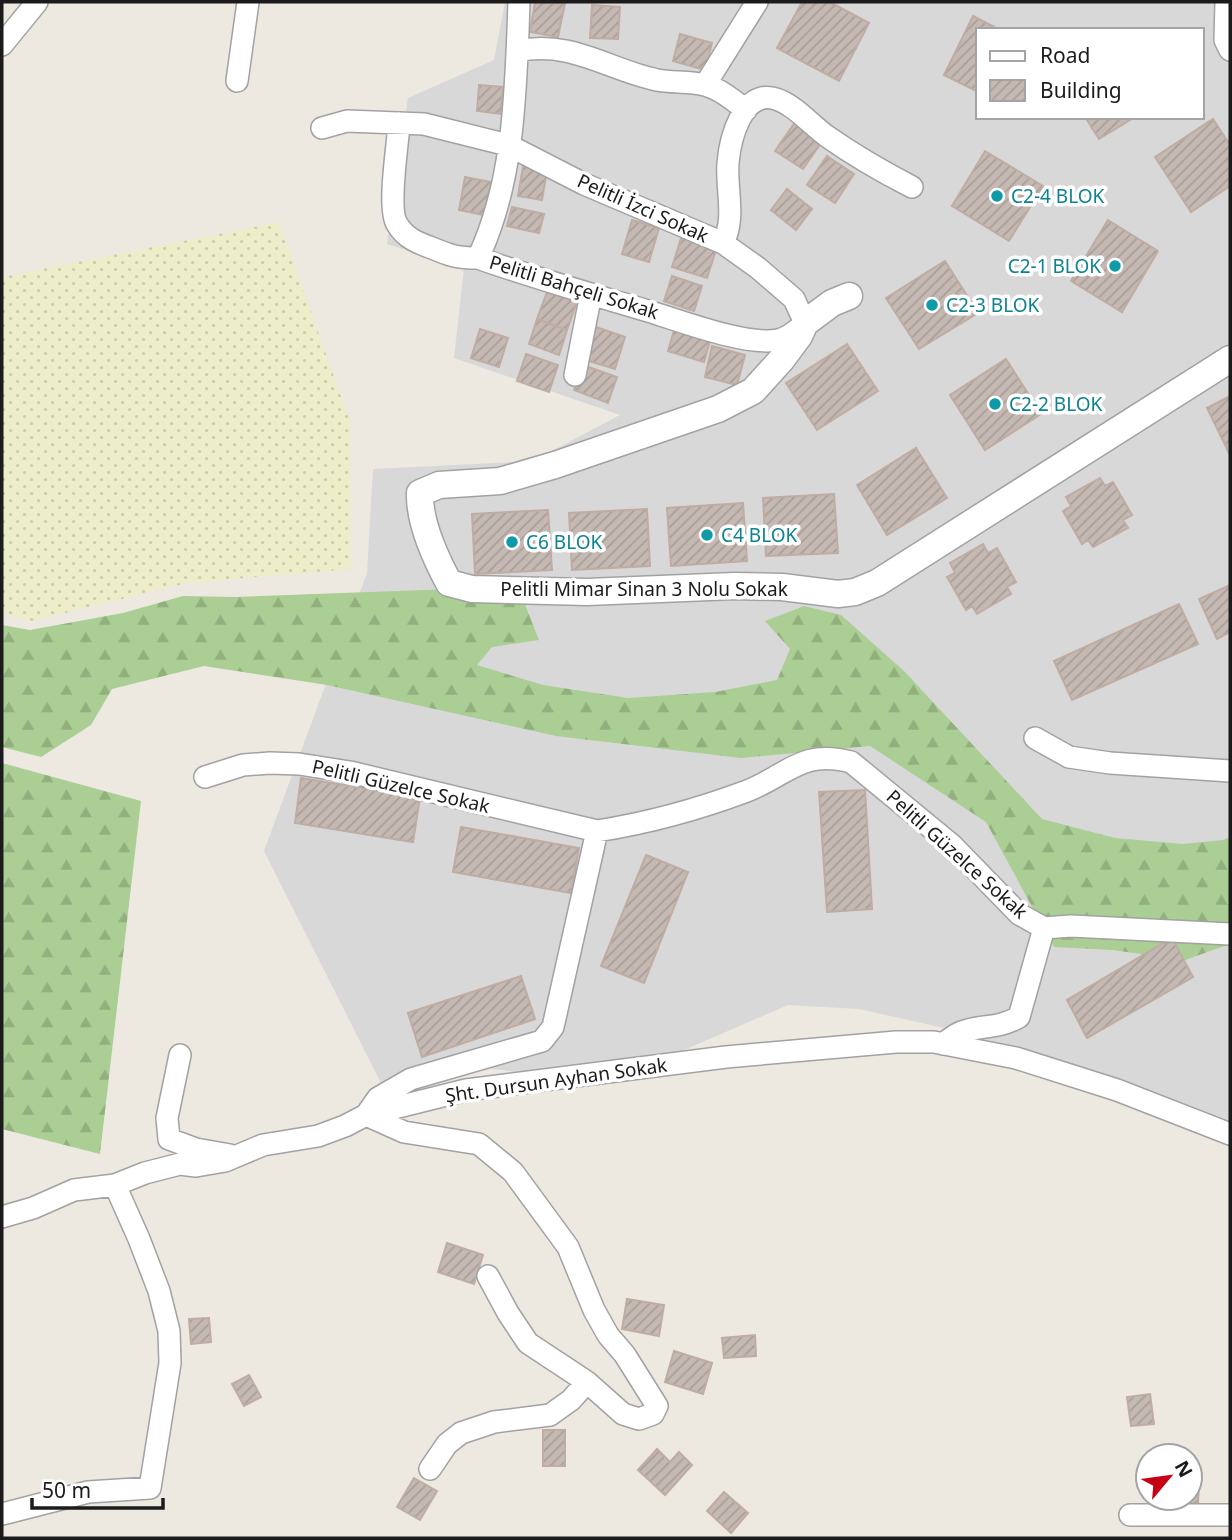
<svg xmlns="http://www.w3.org/2000/svg" width="1232" height="1540" viewBox="0 0 1232 1540" font-family="'Noto Sans',sans-serif">
<style>
.residential{fill:#d9d8d8;fill-rule:evenodd}
.farmland{fill:url(#farmland-dots)}
.forest{fill:url(#forest-firs)}
.building{fill:url(#building-hatch);stroke:#bfaca2;stroke-width:2}
.lines{fill:none;stroke-linecap:round;stroke-linejoin:round}
.minor-casing{stroke:#a2a2a2;stroke-width:24}
.tertiary-casing{stroke:#a2a2a2;stroke-width:29}
.minor{stroke:#fff;stroke-width:21}
.tertiary{stroke:#fff;stroke-width:26}
.culture-dot{fill:#0f9aa8;stroke:#fff;stroke-width:2.5}
.labels{text-anchor:middle;stroke-width:7;stroke-linejoin:round;paint-order:stroke}
.culture-label{font-size:19px;fill:#0d838f;stroke:#fff;text-anchor:start}
.street-label{font-size:19px;fill:#1b1b1b;stroke:#fff}
</style>
<defs>
<pattern id="farmland-dots" width="8" height="8" patternUnits="userSpaceOnUse" patternTransform="scale(1.75)"><rect width="8" height="8" fill="#ededca"/><path d="M2 2h.1M6 6h.1" fill="none" stroke="#cbcbad" stroke-width="1.8" stroke-linecap="round"/></pattern>
<pattern id="forest-firs" width="22" height="20" patternUnits="userSpaceOnUse" patternTransform="scale(1.75)"><rect width="22" height="20" fill="#aace93"/><path d="M5 1l3.5 6h-7zM16 11l3.5 6h-7z" fill="#92b07e"/></pattern>
<pattern id="building-hatch" width="6" height="6" patternUnits="userSpaceOnUse" patternTransform="scale(1.75)"><rect width="6" height="6" fill="#c5b9b3"/><path d="M-1 1l2-2M0 6l6-6M5 7l2-2" fill="none" stroke="#a99e99"/></pattern>
</defs>
<rect width="100%" height="100%" fill="#ede8e0"/>
<!-- residential -->
<path class="residential" d="M 505,2 L 1230,2 L 1230,1127 L 1079,1070 L 962,1032 L 859,1009 L 788,1005 L 668,1057 L 519,1072 L 471,1066 L 385,1091 L 264,851 L 367,573 L 373,469 L 533,461 L 620,415 L 454,358 L 464,268 L 387,244 L 408,98 L 494,60 ZM 978,30 L 1202,30 L 1202,117 L 978,117 Z"/>
<!-- farmland -->
<path class="farmland" d="M 279,222 L 350,422 L 351,569 L 187,583 L 32,621 L 2,614 L 2,277 Z"/>
<!-- forest -->
<path class="forest" d="M 451,589 L 524,602 L 539,640 L 492,647 L 477,665 L 543,685 L 628,698 L 715,692 L 777,680 L 790,649 L 765,621 L 804,606 L 841,615 L 904,671 L 1042,819 L 1115,838 L 1183,844 L 1223,840 L 1230,837 L 1230,944 L 1185,960 L 1112,950 L 1054,947 L 986,822 L 870,746 L 741,758 L 556,736 L 327,685 L 204,666 L 112,689 L 91,725 L 41,757 L 2,747 L 2,625 L 30,630 L 123,613 L 183,596 L 235,597 Z
M 2,763 L 141,801 L 100,1154 L 2,1129 Z"/>
<!-- building -->
<path class="building" d="M 535,2 L 565,3 L 558,37 L 530,32 Z
M 802,2 L 830,2 L 869,23 L 839,81 L 777,48 Z
M 592,5 L 620,7 L 618,39 L 590,38 Z
M 973,16 L 1000,30 L 978,30 L 978,92 L 944,75 Z
M 680,34 L 712,43 L 705,70 L 673,61 Z
M 479,85 L 503,87 L 501,114 L 477,111 Z
M 1085,117 L 1135,117 L 1099,139 Z
M 1213,119 L 1230,145 L 1230,186 L 1191,212 L 1155,157 Z
M 795,122 L 823,140 L 803,169 L 775,151 Z
M 985,151 L 1043,186 L 1009,241 L 952,206 Z
M 827,156 L 854,174 L 835,203 L 807,185 Z
M 524,161 L 548,165 L 542,200 L 518,196 Z
M 465,177 L 491,182 L 484,215 L 459,210 Z
M 787,189 L 812,209 L 796,230 L 771,210 Z
M 512,207 L 544,214 L 539,233 L 507,226 Z
M 632,220 L 659,228 L 649,262 L 622,254 Z
M 1108,220 L 1158,251 L 1122,312 L 1071,281 Z
M 682,235 L 717,247 L 707,278 L 672,267 Z
M 945,261 L 978,313 L 919,349 L 886,298 Z
M 672,276 L 702,286 L 694,311 L 664,301 Z
M 547,292 L 577,302 L 567,330 L 537,319 Z
M 537,319 L 567,330 L 559,355 L 529,344 Z
M 596,327 L 625,337 L 615,369 L 586,360 Z
M 675,327 L 711,338 L 704,362 L 668,351 Z
M 480,329 L 508,338 L 499,367 L 471,358 Z
M 847,344 L 878,391 L 817,430 L 786,383 Z
M 712,346 L 745,355 L 737,385 L 705,377 Z
M 526,354 L 558,365 L 549,392 L 517,381 Z
M 1006,359 L 1041,414 L 985,450 L 950,395 Z
M 583,365 L 617,377 L 608,403 L 574,390 Z
M 1230,396 L 1230,455 L 1207,408 Z
M 916,448 L 947,498 L 887,535 L 857,485 Z
M 1100,478 L 1105,486 L 1113,482 L 1132,515 L 1123,520 L 1128,528 L 1093,547 L 1088,540 L 1082,544 L 1063,511 L 1071,506 L 1066,497 Z
M 834,494 L 838,553 L 766,556 L 763,498 Z
M 743,503 L 747,561 L 671,566 L 667,508 Z
M 647,509 L 650,566 L 572,570 L 569,513 Z
M 548,510 L 552,570 L 475,574 L 472,514 Z
M 983,544 L 988,553 L 997,548 L 1016,582 L 1007,587 L 1011,594 L 977,614 L 972,606 L 966,610 L 947,577 L 955,573 L 950,563 Z
M 1230,585 L 1230,632 L 1217,639 L 1199,599 Z
M 1179,604 L 1198,644 L 1072,700 L 1054,661 Z
M 301,778 L 420,797 L 413,842 L 295,823 Z
M 865,790 L 872,909 L 827,912 L 819,792 Z
M 461,827 L 579,848 L 571,893 L 453,872 Z
M 646,855 L 688,872 L 644,983 L 601,966 Z
M 1172,938 L 1193,977 L 1087,1038 L 1067,1000 Z
M 521,976 L 535,1019 L 422,1057 L 408,1013 Z
M 447,1243 L 483,1255 L 474,1284 L 438,1272 Z
M 627,1299 L 664,1305 L 659,1336 L 622,1329 Z
M 209,1318 L 211,1342 L 191,1344 L 189,1319 Z
M 755,1335 L 756,1356 L 724,1358 L 722,1338 Z
M 674,1351 L 712,1363 L 703,1394 L 665,1382 Z
M 249,1375 L 261,1397 L 244,1406 L 232,1384 Z
M 1150,1394 L 1154,1424 L 1131,1426 L 1127,1397 Z
M 543,1430 L 565,1430 L 565,1466 L 543,1466 Z
M 657,1449 L 670,1462 L 679,1452 L 692,1465 L 665,1495 L 638,1470 Z
M 414,1478 L 437,1491 L 420,1520 L 397,1507 Z
M 1190,1478 L 1199,1479 L 1198,1505 L 1165,1503 L 1166,1498 L 1190,1498 Z
M 724,1492 L 748,1513 L 731,1533 L 707,1511 Z"/>
<g class="lines">
<!-- minor casing -->
<g class="minor-casing">
<path id="minor" d="M 519,2 C 516,86 515,180 478,258 C 534,278 591,294 648,311 C 681,321 746,346 778,340 C 789,338 797,330 805,323 L 794,299 L 758,268 L 723,243
M 1226,2 L 1225,40 L 1230,50
M 2,45 L 37,2
M 517,51 C 572,40 606,69 657,80 C 672,83 689,81 705,85 C 720,89 733,100 746,110
M 237,81 L 248,2
M 705,85 L 757,2
M 399,123 C 398,145 387,208 397,224 C 405,238 418,243 432,248 C 451,256 457,258 478,258
M 322,128 L 347,121 L 424,124 L 508,145 L 584,184 L 723,243 C 736,218 726,191 728,163 C 730,140 742,88 776,99 C 795,105 812,126 828,137 C 855,156 883,172 912,187
M 575,375 L 591,294
M 1035,738 L 1069,757 L 1110,763 L 1230,771
M 205,777 L 243,765 L 270,763 L 299,764 L 350,772 L 597,831 L 553,1027 L 542,1041 L 411,1079 L 378,1098 L 366,1115 L 404,1132 L 479,1144 L 513,1172 L 568,1247 L 594,1310 L 608,1335 L 625,1355 L 657,1406 L 653,1414 L 639,1419 L 623,1414 L 587,1382 L 528,1343 L 508,1313 L 488,1276
M 597,831 C 648,823 699,809 747,791 C 788,775 801,749 851,762 L 952,845 L 1019,914 L 1044,928
M 1044,928 L 1071,926 L 1230,934
M 943,1044 C 951,1038 958,1032 968,1030 C 988,1025 999,1028 1019,1017 L 1044,928
M 180,1055 L 167,1118 L 169,1139 L 196,1149 L 230,1155
M 2,1217 L 33,1208 L 74,1190 L 115,1185 L 145,1173 L 180,1164 L 196,1166 L 225,1161 L 263,1145 L 318,1136 L 345,1126 L 366,1115 L 466,1090 L 726,1057 L 896,1042 L 934,1042 L 1016,1058 L 1117,1090 L 1230,1134
M 430,1469 L 447,1444 L 461,1433 L 494,1422 L 550,1415 L 571,1400 L 587,1382
M 2,1514 L 88,1492 L 150,1488 L 170,1363 L 169,1331 L 159,1291 L 139,1239 L 115,1185
M 1130,1515 L 1230,1515"/>
</g>
<!-- tertiary casing -->
<g class="tertiary-casing">
<path id="tertiary" d="M 849,296 L 832,303 L 805,323 L 799,336 L 782,359 L 753,391 L 718,409 L 555,465 L 500,481 L 439,485 L 420,493 C 419,522 435,557 449,583 L 472,589 L 587,592 L 734,586 L 782,587 L 838,594 L 855,592 L 877,583 L 1230,359"/>
</g>
<!-- minor -->
<use href="#minor" class="minor"/>
<!-- tertiary -->
<use href="#tertiary" class="tertiary"/>
</g>
<!-- markers -->
<g class="culture-dot">
<circle cx="997" cy="196" r="7"/>
<circle cx="1115" cy="266" r="7"/>
<circle cx="932" cy="305" r="7"/>
<circle cx="995" cy="404" r="7"/>
<circle cx="707" cy="535" r="7"/>
<circle cx="512" cy="542" r="7"/>
</g>
<g class="labels">
<!-- culture labels -->
<g class="culture-label">
<text x="1011" y="203">C2-4 BLOK</text>
<text x="1101" y="273" text-anchor="end">C2-1 BLOK</text>
<text x="946" y="312">C2-3 BLOK</text>
<text x="1009" y="411">C2-2 BLOK</text>
<text x="721" y="542">C4 BLOK</text>
<text x="526" y="549">C6 BLOK</text>
</g>
<!-- street labels -->
<g class="street-label">
<text transform="translate(643 208) rotate(24)" y="7">Pelitli İzci Sokak</text>
<text transform="translate(574 287) rotate(17)" y="7">Pelitli Bahçeli Sokak</text>
<text x="644" y="596">Pelitli Mimar Sinan 3 Nolu Sokak</text>
<text transform="translate(401 786) rotate(13)" y="7">Pelitli Güzelce Sokak</text>
<text transform="translate(957 854) rotate(42)" y="7">Pelitli Güzelce Sokak</text>
<text transform="translate(556 1080) rotate(-8)" y="7">Şht. Dursun Ayhan Sokak</text>
</g>
</g>
<!-- border -->
<rect width="1232" height="1540" fill="none" stroke="#1b1b1b" stroke-width="7"/>
<!-- legend -->
<rect x="976" y="28" width="228" height="91" fill="#ffffff" stroke="#a4a4a4" stroke-width="2"/>
<rect x="990" y="51" width="35" height="10" fill="#ffffff" stroke="#a4a4a4" stroke-width="2"/>
<text x="1040" y="63" font-size="21" fill="#1b1b1b">Road</text>
<rect x="990" y="80" width="35" height="21" fill="url(#building-hatch)" stroke="#a4a4a4" stroke-width="2"/>
<text x="1040" y="98" font-size="21" fill="#1b1b1b">Building</text>
<!-- north arrow -->
<g transform="translate(1169 1477) rotate(61)"><circle r="33" fill="#ffffff" stroke="#a4a4a4" stroke-width="2"/>
<path d="M0-5L12 26L0 18L-12 26Z" fill="#c60012"/>
<text y="-10" font-size="19" font-weight="bold" text-anchor="middle" fill="#1b1b1b">N</text>
</g>
<!-- scale -->
<path d="M32 1498v10h131v-10" fill="none" stroke="#1b1b1b" stroke-width="3.5"/>
<text x="42" y="1498" font-size="21" fill="#1b1b1b" stroke="#ffffff" stroke-width="5" paint-order="stroke">50 m</text>
</svg>
